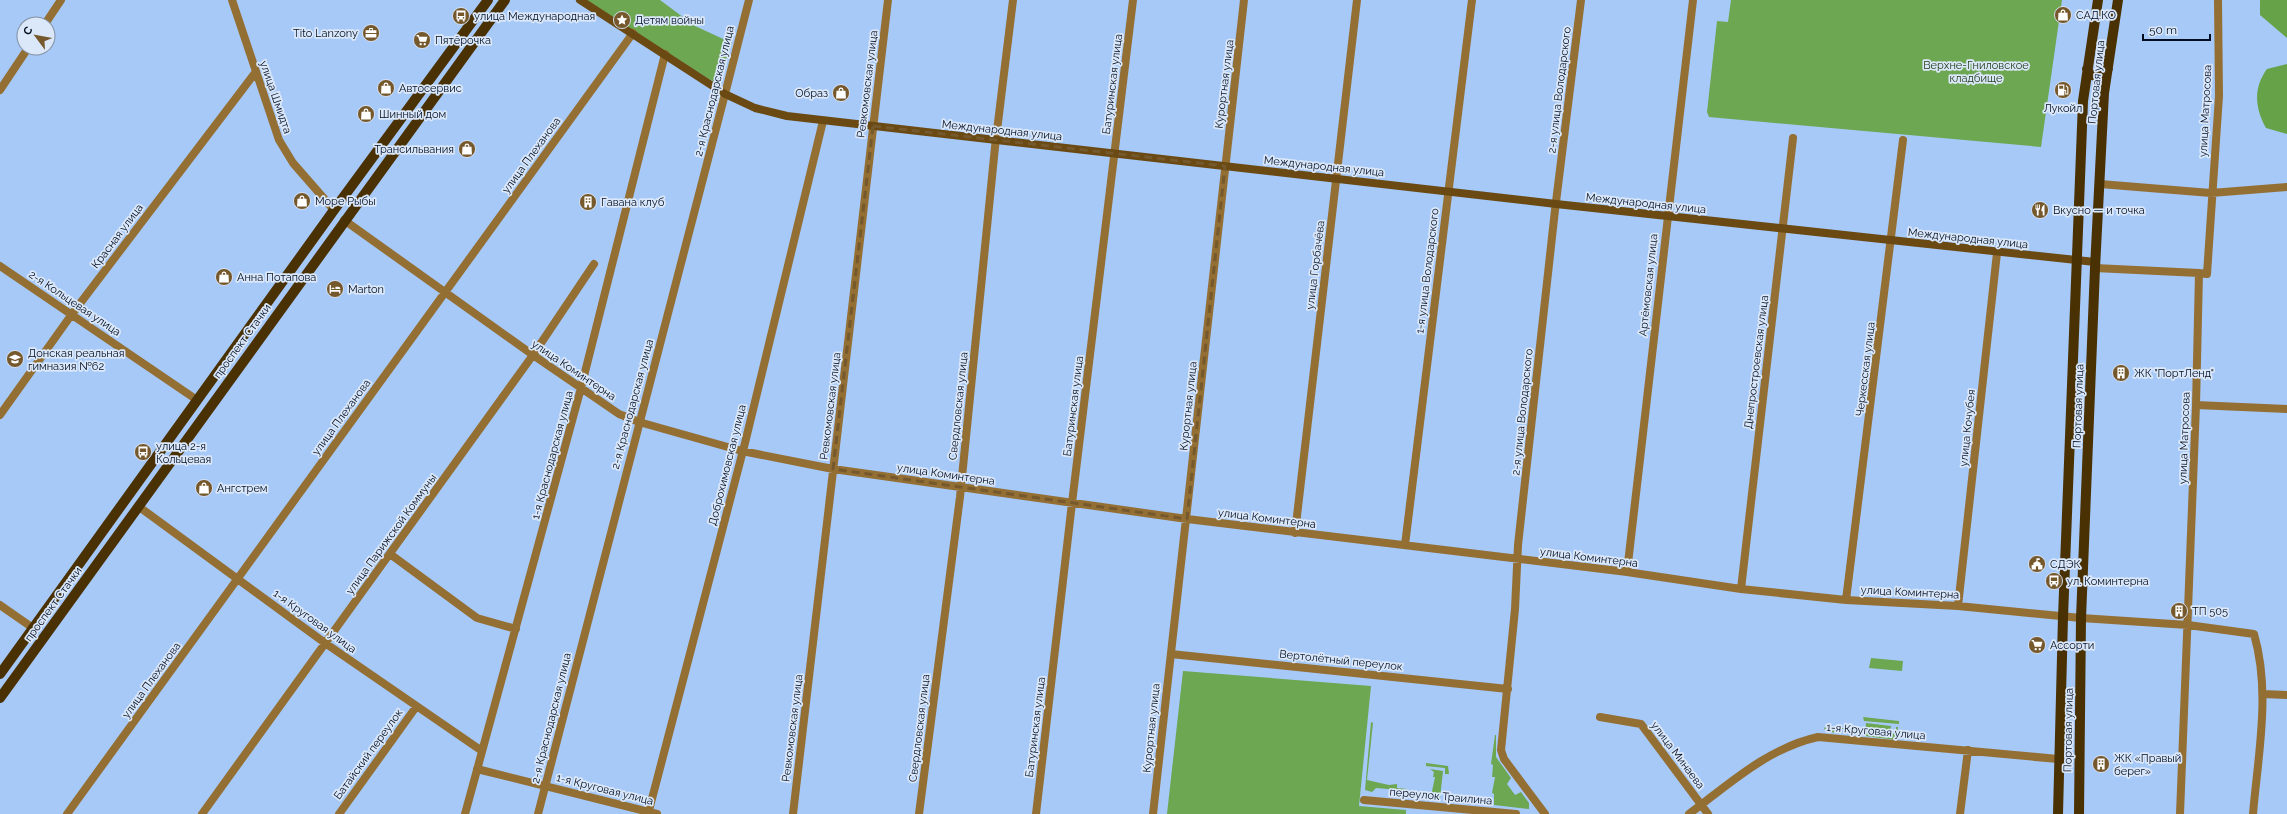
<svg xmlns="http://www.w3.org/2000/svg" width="2287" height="814" viewBox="0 0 2287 814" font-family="Raleway,sans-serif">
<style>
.green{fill:#6da751}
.forest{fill:#66a348}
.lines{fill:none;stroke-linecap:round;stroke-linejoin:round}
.minor{stroke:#946f34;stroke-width:8}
.tertiary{stroke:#946f34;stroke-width:8}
.secondary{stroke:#6a4a12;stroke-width:8}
.primary{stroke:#4a3103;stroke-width:10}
.marked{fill:none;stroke:#75582c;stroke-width:3;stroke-dasharray:8 5;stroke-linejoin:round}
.labels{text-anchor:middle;stroke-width:3.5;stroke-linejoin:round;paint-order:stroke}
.poi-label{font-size:11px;fill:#010c20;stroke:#dbe8fa;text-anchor:start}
.park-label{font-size:11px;fill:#233c17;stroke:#dbe8fa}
.street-label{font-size:11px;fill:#010c20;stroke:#dbe8fa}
</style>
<rect width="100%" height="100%" fill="#a7c9f8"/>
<!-- green -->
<path class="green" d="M 586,0 L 660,0 L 695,26 L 732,43 L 719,79 L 713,81 L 709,79 Z
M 1731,0 L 2062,0 L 2041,147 L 1709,117 L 1707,112 L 1717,21 L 1728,22 Z
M 1871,658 L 1903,661 L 1902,671 L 1869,668 Z
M 1183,671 L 1371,686 L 1359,806 L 1406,810 L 1406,814 L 1167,814 Z
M 1863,717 L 1899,721 L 1899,724 L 1864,721 Z
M 1371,722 L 1373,723 L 1367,780 L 1389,785 L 1397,784 L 1397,788 L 1407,789 L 1406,792 L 1431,796 L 1435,777 L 1433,777 L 1434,772 L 1430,769 L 1443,771 L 1440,798 L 1404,795 L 1399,790 L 1376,788 L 1372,792 L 1365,790 Z
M 1866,723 L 1891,726 L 1890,733 L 1896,734 L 1896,727 L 1898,727 L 1896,740 L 1865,736 Z
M 1827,726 L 1859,730 L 1859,734 L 1855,735 L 1853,730 L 1842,729 L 1840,733 L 1826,732 L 1824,728 Z
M 1495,735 L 1496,735 L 1496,757 L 1511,778 L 1507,784 L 1515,795 L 1521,792 L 1529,803 L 1529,809 L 1494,805 L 1494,794 L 1492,793 L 1495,777 L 1492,777 L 1493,765 L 1491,764 Z
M 1426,763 L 1448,766 L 1449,774 L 1445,774 L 1445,768 L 1426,766 Z"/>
<!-- forest -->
<path class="forest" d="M 2260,0 L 2287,0 L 2287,38 L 2260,15 Z
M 2287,64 L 2287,134 L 2266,128 C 2255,108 2253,88 2267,69 Z"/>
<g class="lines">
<!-- minor -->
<path class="minor" d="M 232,0 L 279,140 L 293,163 L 334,210
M 45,24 L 61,0
M 0,90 L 28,48
M 725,94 L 749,0
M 2100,184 L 2211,193 L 2287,187
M 344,220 L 533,355 L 619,414 L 639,422 L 742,451 L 833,469 L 1187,519 L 1627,572 L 1741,589 L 1846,600 L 1958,606 L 2081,618 L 2188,625 L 2254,634 C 2271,692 2258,755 2253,814
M 0,266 L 197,400
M 2095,268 L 2199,273
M 2196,405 L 2287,409
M 0,415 L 72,314 L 255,73
M 138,506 L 325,643 L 482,751
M 1295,533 L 1357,0
M 1405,545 L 1472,0
M 390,554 L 477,618 L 516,629
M 1627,572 L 1693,0
M 1741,589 L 1793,138
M 1846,600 L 1903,140
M 0,605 L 33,628
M 1958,606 L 1997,253
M 1171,654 L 1508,689
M 2263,694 L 2287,695
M 1600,717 L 1641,724 L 1708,814
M 477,769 L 657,814
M 1364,800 L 1516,814
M 67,814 L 633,33
M 202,814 L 533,355 L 594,264
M 339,814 L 416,707
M 465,814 L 581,388 L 665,54
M 648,814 L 745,443 L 823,121
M 793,814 L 888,0
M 919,814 L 960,497 L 995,147 L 1013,0
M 1036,814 L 1072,503 L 1133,0
M 1153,814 L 1244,0
M 1545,814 L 1504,759 L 1501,750 L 1515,609 L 1518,545 L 1555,210 L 1581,0
M 1689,814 C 1729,784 1768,748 1818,737 L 2058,759
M 1960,814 L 1968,750
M 2180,814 L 2196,405 L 2199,273 L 2207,274 L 2219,96 L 2218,0"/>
<!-- tertiary -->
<path class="tertiary" d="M 538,814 L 725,94"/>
<!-- secondary -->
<path class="secondary" d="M 580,0 L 725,94 L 755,108 L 787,116 L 1556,204 L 2095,262"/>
<!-- primary -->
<path class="primary" d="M 2087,69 L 2090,74 L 2098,77 L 2108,69
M 0,674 L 334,210 L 488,0
M 0,698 L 505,0
M 2058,814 L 2063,617 L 2083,101 L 2098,0
M 2079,814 L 2081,618 L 2095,268 L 2104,93 L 2118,0"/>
</g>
<!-- marked area -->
<path class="marked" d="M 873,126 L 1225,166 L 1187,519 L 833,469 Z"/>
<!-- icons -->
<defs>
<g id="shop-disc" transform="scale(0.9)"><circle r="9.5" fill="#75582c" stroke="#dbe8fa"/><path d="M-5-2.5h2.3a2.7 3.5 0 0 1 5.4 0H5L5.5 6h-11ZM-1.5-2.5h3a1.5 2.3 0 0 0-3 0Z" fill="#fff"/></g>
<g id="bus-disc" transform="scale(0.9)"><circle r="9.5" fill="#75582c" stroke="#dbe8fa"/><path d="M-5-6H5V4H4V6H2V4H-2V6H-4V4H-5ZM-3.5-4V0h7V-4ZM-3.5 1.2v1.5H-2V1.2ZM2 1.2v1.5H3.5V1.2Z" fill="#fff"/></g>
<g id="sight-disc" transform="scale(0.9)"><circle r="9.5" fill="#75582c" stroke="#dbe8fa"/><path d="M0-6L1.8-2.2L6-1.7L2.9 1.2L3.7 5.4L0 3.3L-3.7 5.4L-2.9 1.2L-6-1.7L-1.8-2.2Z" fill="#fff"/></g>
<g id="office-disc" transform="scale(0.9)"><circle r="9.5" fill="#75582c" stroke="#dbe8fa"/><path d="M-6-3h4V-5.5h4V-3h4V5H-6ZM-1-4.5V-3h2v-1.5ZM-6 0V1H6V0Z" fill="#fff"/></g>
<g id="supermarket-disc" transform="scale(0.9)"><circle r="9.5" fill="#75582c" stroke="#dbe8fa"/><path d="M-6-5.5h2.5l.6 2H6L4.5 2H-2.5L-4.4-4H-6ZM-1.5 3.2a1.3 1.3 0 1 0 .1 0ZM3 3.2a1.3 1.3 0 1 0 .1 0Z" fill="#fff"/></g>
<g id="fuel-disc" transform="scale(0.9)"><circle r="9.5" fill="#75582c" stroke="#dbe8fa"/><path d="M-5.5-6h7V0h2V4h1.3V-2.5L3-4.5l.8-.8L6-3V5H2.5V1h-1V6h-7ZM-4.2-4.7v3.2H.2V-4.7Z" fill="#fff"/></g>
<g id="building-disc" transform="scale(0.9)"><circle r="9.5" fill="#75582c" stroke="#dbe8fa"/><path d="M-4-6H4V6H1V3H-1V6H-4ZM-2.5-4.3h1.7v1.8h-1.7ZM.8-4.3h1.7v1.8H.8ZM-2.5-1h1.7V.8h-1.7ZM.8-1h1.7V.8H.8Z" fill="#fff"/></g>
<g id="restaurant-disc" transform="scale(0.9)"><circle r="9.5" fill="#75582c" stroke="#dbe8fa"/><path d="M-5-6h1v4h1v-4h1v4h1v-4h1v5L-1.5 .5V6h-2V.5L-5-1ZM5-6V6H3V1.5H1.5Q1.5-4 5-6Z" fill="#fff"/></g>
<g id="hotel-disc" transform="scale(0.9)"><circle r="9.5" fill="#75582c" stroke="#dbe8fa"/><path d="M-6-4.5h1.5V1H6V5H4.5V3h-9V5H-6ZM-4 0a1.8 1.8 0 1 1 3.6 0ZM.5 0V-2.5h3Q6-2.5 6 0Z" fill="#fff"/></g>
<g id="school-disc" transform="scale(0.9)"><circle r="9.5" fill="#75582c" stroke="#dbe8fa"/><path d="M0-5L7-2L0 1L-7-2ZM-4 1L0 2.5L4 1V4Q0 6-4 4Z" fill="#fff"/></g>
<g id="civic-disc" transform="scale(0.9)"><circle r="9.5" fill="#75582c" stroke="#dbe8fa"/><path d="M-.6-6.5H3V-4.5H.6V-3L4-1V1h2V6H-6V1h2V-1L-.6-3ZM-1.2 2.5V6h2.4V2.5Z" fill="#fff"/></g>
</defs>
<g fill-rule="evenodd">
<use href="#shop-disc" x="2063" y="15"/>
<use href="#bus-disc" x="461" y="16"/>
<use href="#sight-disc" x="622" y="20"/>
<use href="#office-disc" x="371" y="33"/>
<use href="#supermarket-disc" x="422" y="40"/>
<use href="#shop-disc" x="386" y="88"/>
<use href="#fuel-disc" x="2063" y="90"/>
<use href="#shop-disc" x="841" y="93"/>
<use href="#shop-disc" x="366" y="114"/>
<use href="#shop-disc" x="467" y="149"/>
<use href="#shop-disc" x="302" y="201"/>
<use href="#building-disc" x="588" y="202"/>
<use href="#restaurant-disc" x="2040" y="210"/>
<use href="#shop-disc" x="224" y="277"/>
<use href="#hotel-disc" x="335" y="289"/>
<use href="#school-disc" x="15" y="359"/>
<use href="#building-disc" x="2121" y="373"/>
<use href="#bus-disc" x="143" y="452"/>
<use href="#shop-disc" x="204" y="488"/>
<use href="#civic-disc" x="2037" y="564"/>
<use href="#bus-disc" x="2054" y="581"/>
<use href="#building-disc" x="2179" y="611"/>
<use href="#supermarket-disc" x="2037" y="645"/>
<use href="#building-disc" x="2101" y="764"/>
</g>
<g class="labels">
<!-- poi labels -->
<g class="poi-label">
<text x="2076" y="19">САД.КО</text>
<text x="474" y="20">улица Международная</text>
<text x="635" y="24">Детям войны</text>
<text x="358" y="37" text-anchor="end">Tito Lanzony</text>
<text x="435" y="44">Пятёрочка</text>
<text x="399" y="92">Автосервис</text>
<text x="828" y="97" text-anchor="end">Образ</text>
<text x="2063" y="112" text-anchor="middle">Лукойл</text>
<text x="379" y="118">Шинный дом</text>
<text x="454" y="153" text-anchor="end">Трансильвания</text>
<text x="315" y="205">Море Рыбы</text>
<text x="601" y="206">Гавана клуб</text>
<text x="2053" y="214">Вкусно — и точка</text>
<text x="237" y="281">Анна Потапова</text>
<text x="348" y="293">Marton</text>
<text x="28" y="357">Донская реальная<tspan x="28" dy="13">гимназия №62</tspan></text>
<text x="2134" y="377">ЖК "ПортЛенд"</text>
<text x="156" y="450">улица 2-я<tspan x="156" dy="13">Кольцевая</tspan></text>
<text x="217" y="492">Ангстрем</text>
<text x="2050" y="568">СДЭК</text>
<text x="2067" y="585">ул. Коминтерна</text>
<text x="2192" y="615">ТП 505</text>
<text x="2050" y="649">Ассорти</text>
<text x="2114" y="762">ЖК «Правый<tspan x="2114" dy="13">берег»</tspan></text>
</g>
<!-- park labels -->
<g class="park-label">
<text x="1976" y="69">Верхне-Гниловское<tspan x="1976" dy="13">кладбище</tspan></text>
</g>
<!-- street labels -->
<g class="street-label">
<text transform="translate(2096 82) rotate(-84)" y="4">Портовая улица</text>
<text transform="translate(867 84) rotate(-83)" y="4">Ревкомовская улица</text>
<text transform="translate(1112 84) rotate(-83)" y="4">Батуринская улица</text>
<text transform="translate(1224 84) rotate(-83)" y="4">Курортная улица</text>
<text transform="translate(1559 90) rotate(-83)" y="4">2-я улица Володарского</text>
<text transform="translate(714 91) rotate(-76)" y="4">2-я Краснодарская улица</text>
<text transform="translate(276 97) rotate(71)" y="4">улица Шмидта</text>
<text transform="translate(2205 111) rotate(-87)" y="4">улица Матросова</text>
<text transform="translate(1002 130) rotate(6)" y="4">Международная улица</text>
<text transform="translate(531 155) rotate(-54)" y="4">улица Плеханова</text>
<text transform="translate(1324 166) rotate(6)" y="4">Международная улица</text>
<text transform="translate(1646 203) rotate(6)" y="4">Международная улица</text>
<text transform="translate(117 236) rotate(-53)" y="4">Красная улица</text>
<text transform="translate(1968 238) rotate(6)" y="4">Международная улица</text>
<text transform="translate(1315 265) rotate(-83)" y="4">улица Горбачёва</text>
<text transform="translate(1427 271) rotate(-83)" y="4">1-я улица Володарского</text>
<text transform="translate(1648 285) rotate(-84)" y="4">Артёмовская улица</text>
<text transform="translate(75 303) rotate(34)" y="4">2-я Кольцевая улица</text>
<text transform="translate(242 341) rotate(-54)" y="4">проспект Стачки</text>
<text transform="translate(1756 362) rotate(-83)" y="4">Днепростроевская улица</text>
<text transform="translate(1865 369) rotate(-83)" y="4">Черкесская улица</text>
<text transform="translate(574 370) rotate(34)" y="4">улица Коминтерна</text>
<text transform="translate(632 404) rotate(-75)" y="4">2-я Краснодарская улица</text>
<text transform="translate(830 406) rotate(-83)" y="4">Ревкомовская улица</text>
<text transform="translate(958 406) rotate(-84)" y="4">Свердловская улица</text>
<text transform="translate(1073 406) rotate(-83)" y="4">Батуринская улица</text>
<text transform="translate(1188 406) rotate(-84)" y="4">Курортная улица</text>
<text transform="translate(2078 406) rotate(-88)" y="4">Портовая улица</text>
<text transform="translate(1522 412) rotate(-84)" y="4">2-я улица Володарского</text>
<text transform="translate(341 417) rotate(-54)" y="4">улица Плеханова</text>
<text transform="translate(1967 428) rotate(-84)" y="4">улица Кочубея</text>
<text transform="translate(2184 438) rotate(-88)" y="4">улица Матросова</text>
<text transform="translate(552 455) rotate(-75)" y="4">1-я Краснодарская улица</text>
<text transform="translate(727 465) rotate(-76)" y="4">Доброхимовская улица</text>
<text transform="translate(946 474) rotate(8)" y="4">улица Коминтерна</text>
<text transform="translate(1267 518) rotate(7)" y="4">улица Коминтерна</text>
<text transform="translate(391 534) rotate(-54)" y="4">улица Парижской Коммуны</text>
<text transform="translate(1589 557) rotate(7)" y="4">улица Коминтерна</text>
<text transform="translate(1910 592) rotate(3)" y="4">улица Коминтерна</text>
<text transform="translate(53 604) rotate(-54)" y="4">проспект Стачки</text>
<text transform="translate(315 621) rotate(36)" y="4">1-я Круговая улица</text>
<text transform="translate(1341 660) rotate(6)" y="4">Вертолётный переулок</text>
<text transform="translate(151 680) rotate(-54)" y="4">улица Плеханова</text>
<text transform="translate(551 718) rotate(-76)" y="4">2-я Краснодарская улица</text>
<text transform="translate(1035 727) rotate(-83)" y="4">Батуринская улица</text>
<text transform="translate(792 728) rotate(-83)" y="4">Ревкомовская улица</text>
<text transform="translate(919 728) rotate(-83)" y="4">Свердловская улица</text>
<text transform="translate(1151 728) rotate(-84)" y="4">Курортная улица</text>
<text transform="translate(2068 730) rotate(-89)" y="4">Портовая улица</text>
<text transform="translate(1876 731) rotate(5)" y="4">1-я Круговая улица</text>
<text transform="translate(368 754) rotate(-54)" y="4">Батайский переулок</text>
<text transform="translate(1678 755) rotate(53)" y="4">улица Минаева</text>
<text transform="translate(605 789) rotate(14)" y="4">1-я Круговая улица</text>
<text transform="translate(1441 796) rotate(5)" y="4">переулок Траилина</text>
</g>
</g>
<!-- north arrow -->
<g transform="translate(36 36) rotate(302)"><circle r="19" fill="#dbe8fa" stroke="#8490a3"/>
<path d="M0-3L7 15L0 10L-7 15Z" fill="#75582c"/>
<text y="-6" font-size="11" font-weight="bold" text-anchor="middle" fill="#010c20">С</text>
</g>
<!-- scale -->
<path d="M2143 34v6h67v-6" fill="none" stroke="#010c20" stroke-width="2"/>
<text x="2149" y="34" font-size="12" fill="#010c20" stroke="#dbe8fa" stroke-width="3" paint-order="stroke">50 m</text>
</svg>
